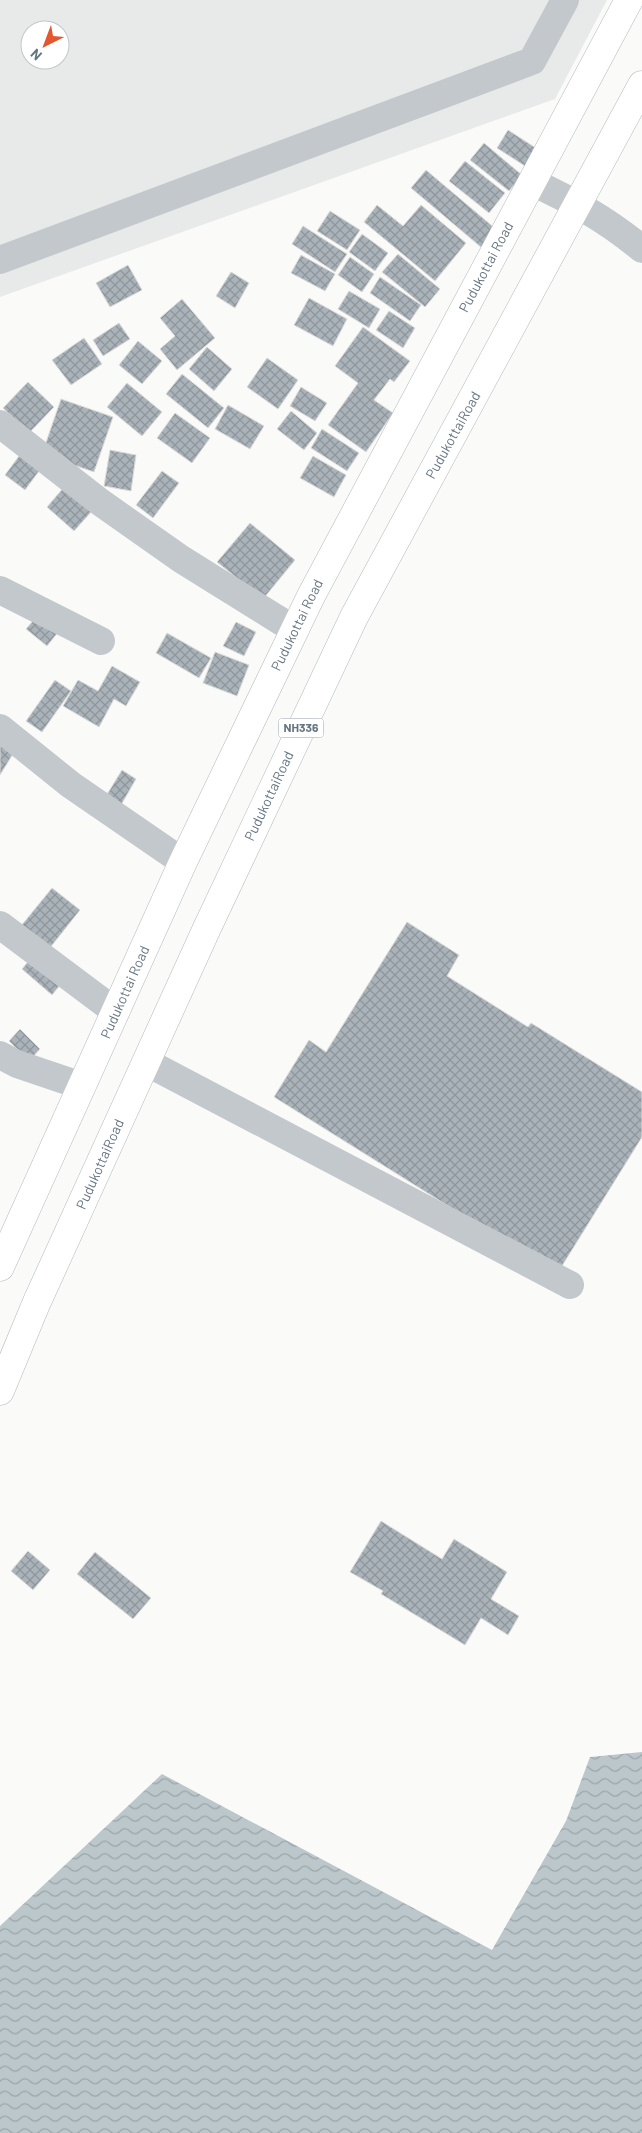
<svg xmlns="http://www.w3.org/2000/svg" width="642" height="2133" viewBox="0 0 642 2133" font-family="Barlow,sans-serif">
<style>
.built{fill:#e8e9e9;fill-rule:evenodd}
.water{fill:url(#water-waves)}
.building{fill:url(#building-cross-hatch);stroke:#dcdcda}
.lines{fill:none;stroke-linecap:round;stroke-linejoin:round}
.highway-casing{stroke:#b4b9bd;stroke-width:29}
.minor{stroke:#c3c8cc;stroke-width:28}
.highway{stroke:#fff;stroke-width:28}
.labels{text-anchor:middle;stroke-width:5;stroke-linejoin:round;paint-order:stroke}
.shield{fill:#fff;stroke:#939fa8;stroke-width:1}
.shield-label{font-size:12px;font-weight:bold;fill:#657683}
.street-label{font-size:14px;fill:#657683;stroke:#fff}
</style>
<defs>
<pattern id="water-waves" width="16" height="10" patternUnits="userSpaceOnUse" patternTransform="scale(1.25)"><rect width="16" height="10" fill="#bbc7cb"/><path d="M0 5q4-4 8 0t8 0" fill="none" stroke="#9ca6aa"/></pattern>
<pattern id="building-cross-hatch" width="8" height="8" patternUnits="userSpaceOnUse" patternTransform="scale(1.25)"><rect width="8" height="8" fill="#aab3b9"/><path d="M0 0l8 8M0 8l8-8" fill="none" stroke="#8e969c"/></pattern>
</defs>
<rect width="100%" height="100%" fill="#fafaf8"/>
<!-- built -->
<path class="built" d="M 0,0 L 607,0 L 555,99 L 0,297 ZM 30,30 L 60,30 L 60,60 L 30,60 Z"/>
<!-- water -->
<path class="water" d="M 642,1752 L 642,2133 L 0,2133 L 0,1926 L 162,1774 L 492,1950 L 566,1821 L 590,1757 Z"/>
<!-- building -->
<path class="building" d="M 508,130 L 539,150 L 528,168 L 497,148 Z
M 484,143 L 522,175 L 509,191 L 470,160 Z
M 465,161 L 505,193 L 489,213 L 449,181 Z
M 426,170 L 497,230 L 482,248 L 411,188 Z
M 377,205 L 403,226 L 421,205 L 466,243 L 435,281 L 364,222 Z
M 330,211 L 360,230 L 347,250 L 317,231 Z
M 303,226 L 347,254 L 335,272 L 292,244 Z
M 362,234 L 388,253 L 375,271 L 349,252 Z
M 398,254 L 440,289 L 425,307 L 382,272 Z
M 301,255 L 335,274 L 325,291 L 291,273 Z
M 350,257 L 374,274 L 362,292 L 338,275 Z
M 128,265 L 142,290 L 110,307 L 96,283 Z
M 231,272 L 249,283 L 235,308 L 216,296 Z
M 380,277 L 421,305 L 410,321 L 370,293 Z
M 349,291 L 380,309 L 369,328 L 338,309 Z
M 309,298 L 347,319 L 333,346 L 294,325 Z
M 182,299 L 215,338 L 177,370 L 160,349 L 175,336 L 160,318 Z
M 389,311 L 415,328 L 403,348 L 376,330 Z
M 119,323 L 130,339 L 103,356 L 93,340 Z
M 363,327 L 410,361 L 394,382 L 390,379 L 374,400 L 393,413 L 366,452 L 328,425 L 358,383 L 335,366 Z
M 84,338 L 102,364 L 71,385 L 52,360 Z
M 138,341 L 162,361 L 142,384 L 119,365 Z
M 207,347 L 232,369 L 214,391 L 189,369 Z
M 267,358 L 298,380 L 278,409 L 247,387 Z
M 182,374 L 224,408 L 208,428 L 166,394 Z
M 28,382 L 54,407 L 29,433 L 3,408 Z
M 127,383 L 162,412 L 142,436 L 107,407 Z
M 301,387 L 327,403 L 315,421 L 290,406 Z
M 61,399 L 113,417 L 94,472 L 42,454 Z
M 228,405 L 264,426 L 250,449 L 215,429 Z
M 291,411 L 317,433 L 304,450 L 277,429 Z
M 175,413 L 210,438 L 192,463 L 157,438 Z
M 322,429 L 359,453 L 347,471 L 311,448 Z
M 110,450 L 136,455 L 131,491 L 104,486 Z
M 22,452 L 42,467 L 25,490 L 5,475 Z
M 313,456 L 346,475 L 334,497 L 300,478 Z
M 162,471 L 179,483 L 153,518 L 136,505 Z
M 65,486 L 92,511 L 74,531 L 47,507 Z
M 250,523 L 295,560 L 263,599 L 217,562 Z
M 38,615 L 59,631 L 47,646 L 26,629 Z
M 236,622 L 256,632 L 244,656 L 223,646 Z
M 167,633 L 211,658 L 199,678 L 156,653 Z
M 215,652 L 249,665 L 237,696 L 203,683 Z
M 112,666 L 140,682 L 126,706 L 114,699 L 99,727 L 63,706 L 78,680 L 98,691 Z
M 55,680 L 71,691 L 42,732 L 26,721 Z
M 0,739 L 16,749 L 0,775 Z
M 122,770 L 136,779 L 121,805 L 106,796 Z
M 52,888 L 80,910 L 49,949 L 21,926 Z
M 407,922 L 459,955 L 447,976 L 528,1027 L 531,1023 L 642,1092 L 642,1137 L 557,1274 L 274,1097 L 309,1040 L 326,1052 Z
M 34,955 L 64,980 L 52,995 L 22,969 Z
M 20,1029 L 40,1049 L 29,1061 L 9,1041 Z
M 381,1521 L 442,1559 L 454,1539 L 507,1572 L 491,1599 L 519,1616 L 508,1635 L 481,1618 L 465,1645 L 381,1594 L 383,1591 L 350,1572 Z
M 28,1551 L 50,1570 L 33,1590 L 11,1571 Z
M 95,1552 L 151,1598 L 133,1619 L 77,1574 Z"/>
<g class="lines">
<!-- highway casing -->
<g class="highway-casing">
<path id="highway" d="M 0,1267 L 183,862 L 311,596 L 629,0
M 0,1391 L 36,1304 L 207,928 L 354,617 L 642,85"/>
</g>
<!-- minor -->
<path class="minor" d="M 532,182 C 573,201 607,220 642,249
M 0,260 L 532,61 L 565,0
M 0,424 L 100,502 L 181,559 L 295,630
M 0,590 L 101,641
M 0,728 L 71,785 L 183,862
M 0,925 L 116,1012
M 0,1055 L 17,1064 L 82,1086
M 146,1062 L 570,1285"/>
<!-- highway -->
<use href="#highway" class="highway"/>
</g>
<g class="labels">
<!-- shield labels -->
<rect class="shield" x="278.5" y="718.5" width="45" height="19" rx="4"/>
<g class="shield-label">
<text x="301" y="732">NH336</text>
</g>
<!-- street labels -->
<g class="street-label">
<text transform="translate(486 267) rotate(-62)" y="5">Pudukottai Road</text>
<text transform="translate(453 435) rotate(-61)" y="5">PudukottaiRoad</text>
<text transform="translate(297 625) rotate(-64)" y="5">Pudukottai Road</text>
<text transform="translate(269 796) rotate(-65)" y="5">PudukottaiRoad</text>
<text transform="translate(125 992) rotate(-66)" y="5">Pudukottai Road</text>
<text transform="translate(100 1164) rotate(-66)" y="5">PudukottaiRoad</text>
</g>
</g>
<!-- north arrow -->
<g transform="translate(45 45) rotate(222)"><circle r="24" fill="#ffffff" stroke="#c1c8cd"/>
<path d="M0-4L9 19L0 12L-9 19Z" fill="#e4572e"/>
<text y="-8" font-size="14" font-weight="bold" text-anchor="middle" fill="#657683">N</text>
</g>
</svg>
